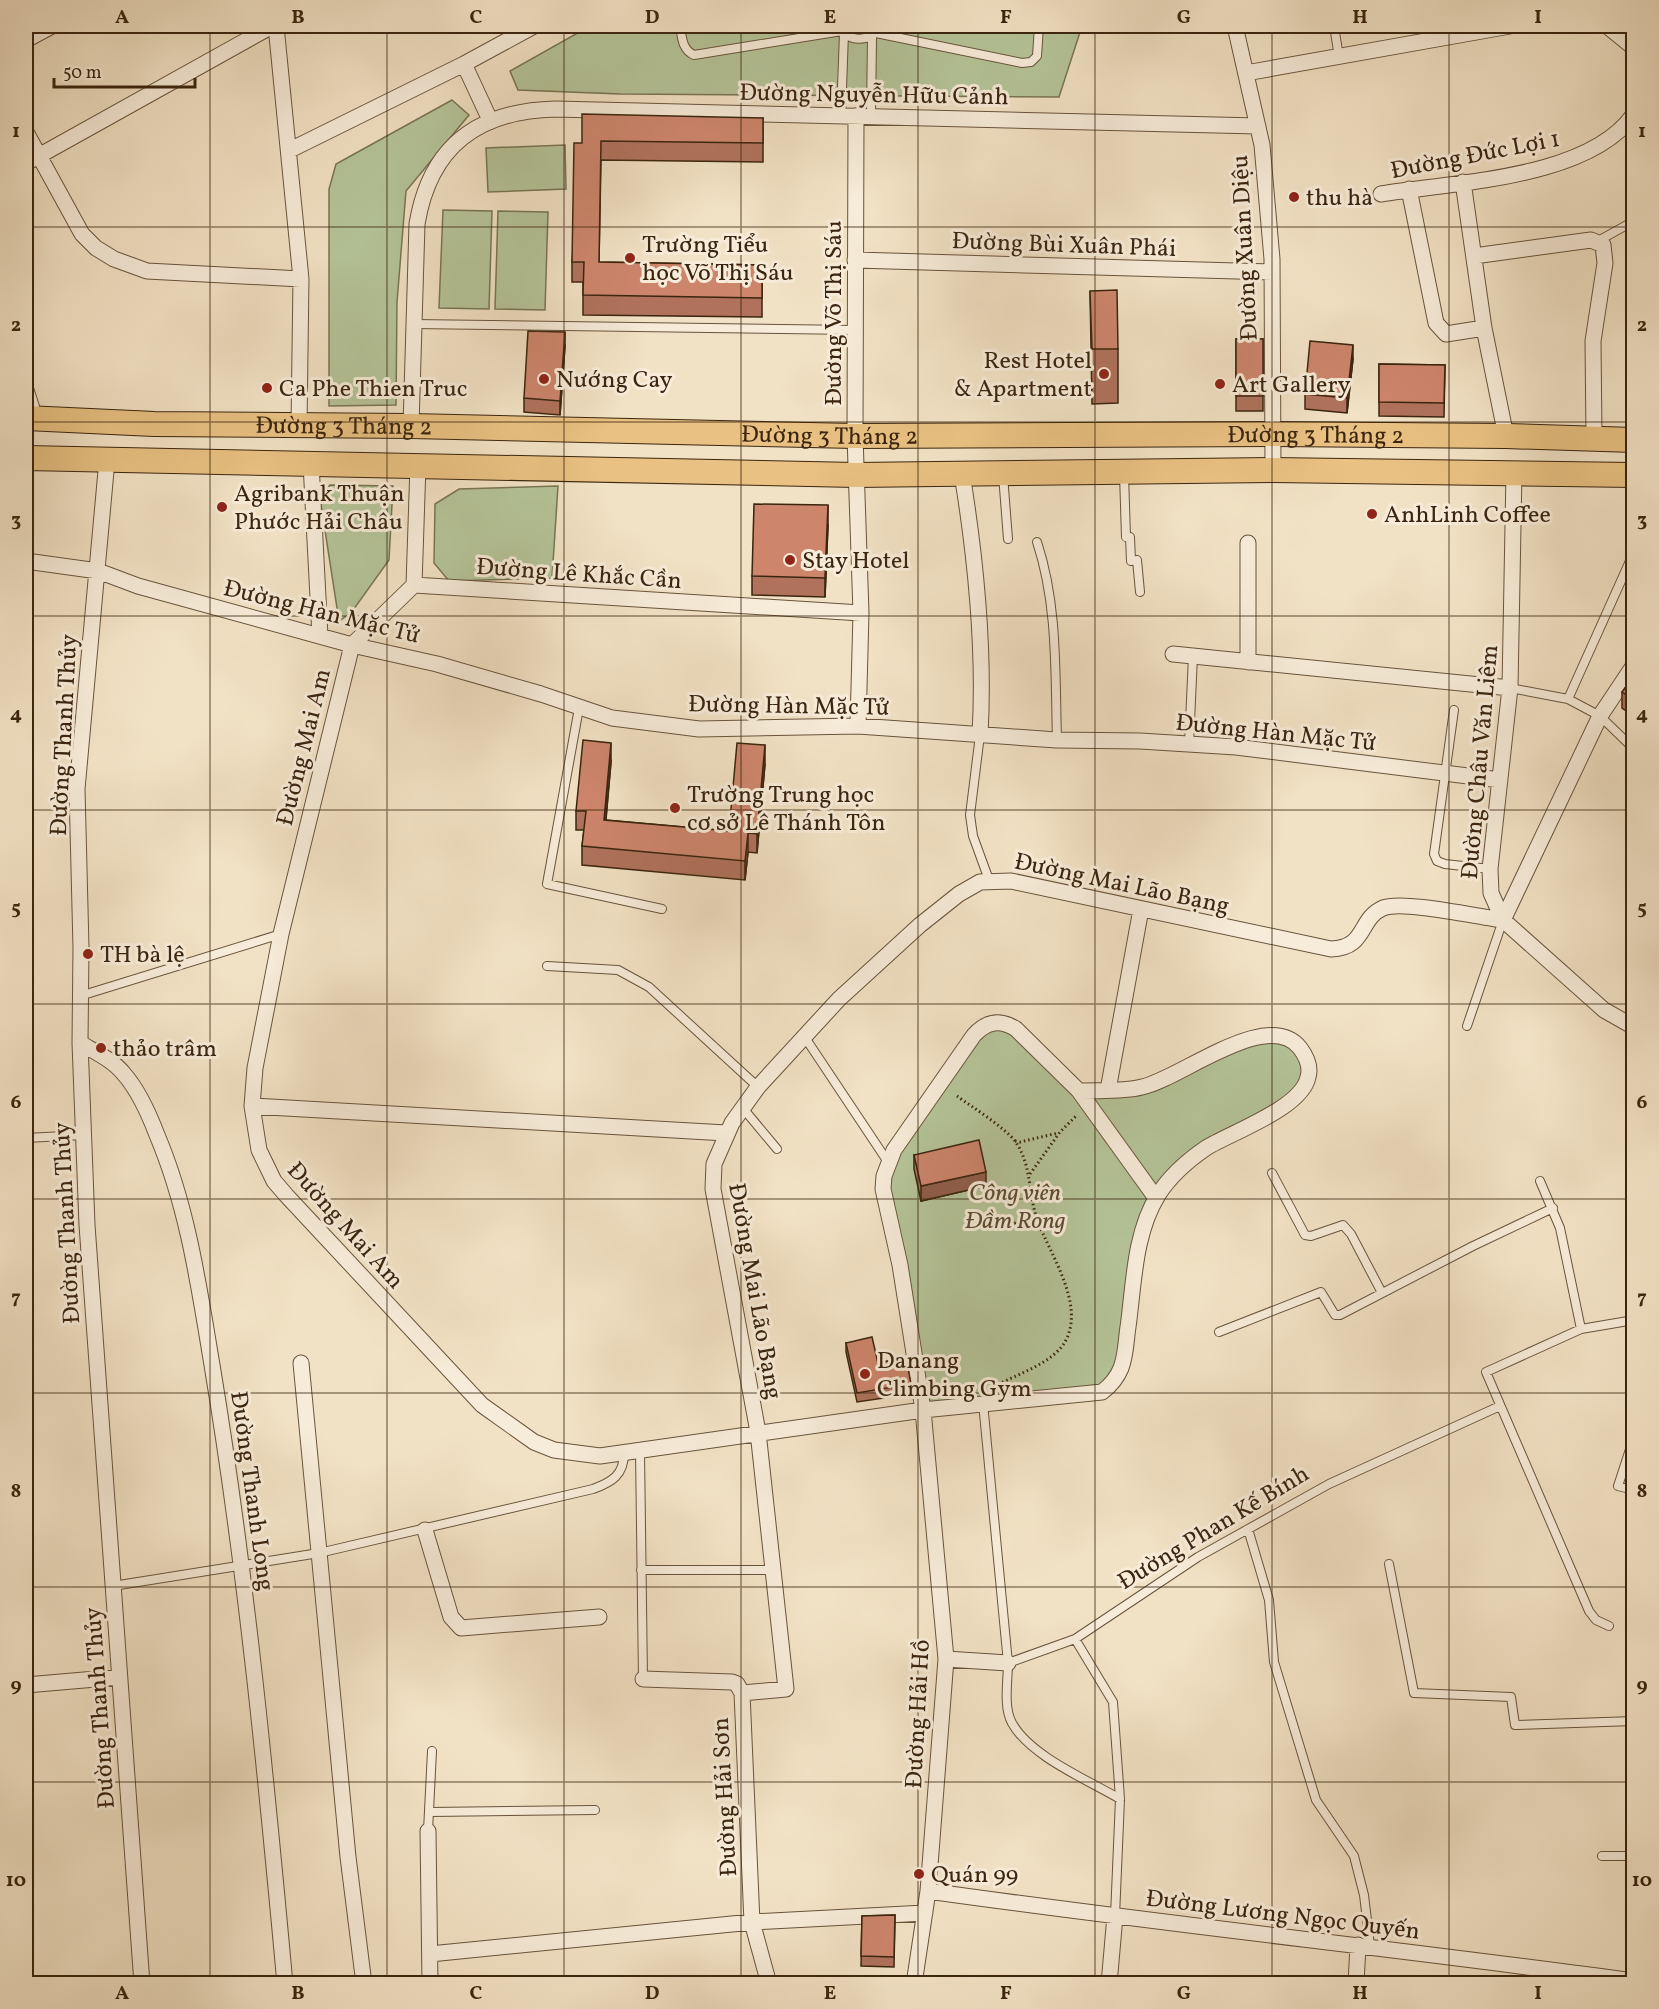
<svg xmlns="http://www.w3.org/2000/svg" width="1659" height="2009" viewBox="0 0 1659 2009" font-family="Vollkorn,serif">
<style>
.green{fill:#b5c499;stroke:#787454;stroke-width:1.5}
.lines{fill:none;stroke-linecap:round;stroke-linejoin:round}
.lane-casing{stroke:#69543c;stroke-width:10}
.street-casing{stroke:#69543c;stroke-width:17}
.primary-casing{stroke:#3b250f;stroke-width:26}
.path{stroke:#3b250f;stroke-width:3;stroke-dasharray:1.5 3;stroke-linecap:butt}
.lane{stroke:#f7ecd9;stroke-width:8}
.street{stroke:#f7ecd9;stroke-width:15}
.primary{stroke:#e9c182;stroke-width:24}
.wall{fill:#b0725d;stroke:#3b250f;stroke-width:1.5}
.shaded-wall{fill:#905d4c;stroke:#3b250f;stroke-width:1.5}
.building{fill:#cd856c;stroke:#3b250f;stroke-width:1.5}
.grid{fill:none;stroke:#3b250f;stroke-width:1.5;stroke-opacity:0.55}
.poi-dot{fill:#8f2418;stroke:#f7ecd9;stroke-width:2}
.labels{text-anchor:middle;stroke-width:6;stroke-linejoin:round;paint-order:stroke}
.street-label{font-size:24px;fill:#3b250f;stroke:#f7ecd9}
.poi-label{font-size:24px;fill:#3b250f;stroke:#f7ecd9;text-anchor:start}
.park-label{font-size:24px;font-style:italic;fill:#5a4d32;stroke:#f7ecd9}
.neatline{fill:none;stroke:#3b250f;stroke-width:2}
.grid-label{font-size:20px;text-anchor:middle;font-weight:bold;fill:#3b250f}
</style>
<rect width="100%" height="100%" fill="#f2e2c5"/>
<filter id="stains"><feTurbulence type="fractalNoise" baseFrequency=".00333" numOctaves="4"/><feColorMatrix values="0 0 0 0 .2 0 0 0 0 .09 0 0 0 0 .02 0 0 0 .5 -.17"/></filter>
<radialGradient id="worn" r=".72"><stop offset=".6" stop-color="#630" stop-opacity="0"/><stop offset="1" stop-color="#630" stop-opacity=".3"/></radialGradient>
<!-- green -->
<path class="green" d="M 590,26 L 1082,26 L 1059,97 L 620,94 L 518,90 L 510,71 Z
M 452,100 L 469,115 L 406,191 L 397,302 L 396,405 L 329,406 L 329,189 L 336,164 Z
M 565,145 L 566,189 L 488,192 L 486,148 Z
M 443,210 L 492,211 L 489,309 L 439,308 Z
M 498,211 L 548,212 L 545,310 L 495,309 Z
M 330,485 L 393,486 L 389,560 L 351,613 L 339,621 L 320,498 Z
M 558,486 L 552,578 L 449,581 L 434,563 L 435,504 L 459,489 Z
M 1006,1023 L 1079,1091 L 1160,1082 L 1247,1040 L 1293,1041 L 1308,1081 L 1183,1166 L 1156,1198 L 1124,1357 L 1093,1395 L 923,1410 L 884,1201 L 888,1162 L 988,1024 Z"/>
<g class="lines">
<!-- lane casing -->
<g class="lane-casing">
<path id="lane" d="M 680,26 C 682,37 682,50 694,55 L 842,31
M 838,26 C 849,44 870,42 882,26
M 1334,26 L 1339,57
M 876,33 L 1022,63 L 1031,62 L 1037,56 L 1039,26
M 841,115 L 844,33
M 871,116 L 872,36
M 1598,241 L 1634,221
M 413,324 L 855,330
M 1124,474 L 1126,537 L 1130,537 L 1131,561 L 1137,560 L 1140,592
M 1003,475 L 1008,539
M 1037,542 C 1058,605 1055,674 1057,740
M 1510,688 L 1568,699 L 1600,716 L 1634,749
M 1568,699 L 1634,552
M 579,708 L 547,884 L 662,909
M 1454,710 L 1434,854 L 1437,861 L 1445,864 L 1490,869
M 980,735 L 970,815 L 973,836 L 989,880
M 1189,744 L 1193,656
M 547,966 L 618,970 L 649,987 L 758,1087
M 80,996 L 281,934
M 1467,1026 L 1503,920
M 804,1036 L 888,1162
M 742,1107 L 777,1149
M 26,1138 L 83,1135
M 1272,1173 L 1305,1235 L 1311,1236 L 1343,1225 L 1351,1234 L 1382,1293
M 1540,1181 L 1560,1228 L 1581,1329
M 1219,1332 L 1321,1292 L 1335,1315 L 1340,1315 L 1473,1246 L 1553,1208
M 983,1403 L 1008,1663 C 1008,1681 1003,1707 1012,1723 C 1030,1756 1088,1780 1120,1799
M 1634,1437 L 1618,1486 L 1634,1490
M 640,1451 L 643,1679
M 1248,1529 L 1269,1600 L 1274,1662 L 1316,1800 L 1354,1856 L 1364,1895 L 1370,1946
M 1389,1564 L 1414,1693 L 1511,1697 L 1515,1725 L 1634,1721
M 641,1570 L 773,1570
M 113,1586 L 319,1553 L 593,1489 C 612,1482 624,1475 624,1453
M 1609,1626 L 1596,1620 L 1589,1611 L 1486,1372 L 1581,1329 L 1634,1320
M 1075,1639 L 1113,1702 L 1120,1799 L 1115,1916
M 1008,1663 L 1075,1639 L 1198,1557 L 1329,1484 L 1500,1406
M 430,1812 L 595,1810
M 428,1831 L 432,1751
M 1602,1856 L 1634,1856"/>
</g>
<!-- street casing -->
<g class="street-casing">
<path id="street" d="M 276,26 L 301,279 L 299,424
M 1235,26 L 1262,145 L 1272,259 L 1273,470
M 1607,26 L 1634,48
M 26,40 L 52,26
M 464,64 L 490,120
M 1246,73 L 1510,26
M 856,116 L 855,436 L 861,613 L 858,726
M 26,132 L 82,234 L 96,248 L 114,259 L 147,271 L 301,279
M 290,150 L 464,64 L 534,26
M 26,163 L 272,26
M 1463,182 L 1484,328 L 1506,436
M 1409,189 L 1436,323 L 1446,334 L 1484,328
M 1381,194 C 1454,182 1589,179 1634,114
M 1474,256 L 1591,240 L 1603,245 L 1605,263 L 1593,341 L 1594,437
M 855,260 L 1272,272
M 26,390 L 35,418
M 411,426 L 417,224 C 430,146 478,111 555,109 L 1258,126
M 107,460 L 77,789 L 81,948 L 80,1043 L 87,1225 L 142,1984
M 311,463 L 320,636
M 1514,472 L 1510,688 L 1490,869 L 1491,893 L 1503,920 L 1604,1010 L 1634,1027
M 962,474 C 976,560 985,648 980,735
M 1248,543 L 1248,662
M 26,561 L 98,571 L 138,586 L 352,645 L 437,664 L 541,694 L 612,718 L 699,729 L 858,726 L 1057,740 L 1140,741 L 1236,747 L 1500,780
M 414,585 L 352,645 L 281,934 L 255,1068 L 252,1106 L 259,1150 L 274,1181 L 286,1195 L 482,1405 L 534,1442 L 554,1450 L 600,1456 L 923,1410 L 1102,1392 C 1110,1386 1117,1378 1121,1368 C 1126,1355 1126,1340 1128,1327 C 1134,1284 1134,1234 1158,1195 C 1170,1176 1187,1161 1206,1148 C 1232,1132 1302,1108 1308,1077 C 1311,1067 1306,1056 1300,1048 C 1268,1007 1180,1079 1142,1087 C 1122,1092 1099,1090 1079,1091
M 414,585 L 861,613
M 414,585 L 418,465
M 1173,654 L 1510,688
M 80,1043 C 95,1052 113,1060 124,1074 C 139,1091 149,1114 157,1135 C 188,1208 199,1287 212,1365 C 246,1570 266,1776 285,1984
M 1108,1090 L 1141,909
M 252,1106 L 726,1133
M 301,1363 L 348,1857 L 364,1984
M 425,1530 L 451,1617 L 461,1628 L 599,1617
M 946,1659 L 1008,1663
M 643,1679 L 732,1682 L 737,1684 L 742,1693
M 26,1685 L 119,1677
M 428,1831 L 430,1984
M 928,1891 C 1163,1924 1398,1949 1634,1981
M 430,1954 L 752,1922 L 925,1913
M 769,1984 L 752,1922 L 742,1693 L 786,1689 L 758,1432 L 713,1189 L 714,1164 L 732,1123 L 758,1087 L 839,999 L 920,925 L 959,894 L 980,882 L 1011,881 L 1331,949 C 1367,948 1358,919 1383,908 C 1403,900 1478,917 1503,920 L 1600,716 L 1634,665
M 914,1984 L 928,1891 L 946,1659 L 923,1410 L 900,1265 L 883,1189 L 884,1176 L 894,1150 L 974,1035 C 987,1021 1000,1019 1016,1029 L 1079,1091 L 1156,1198
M 1109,1984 L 1115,1916
M 1356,1984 L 1358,1945"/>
</g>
<!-- primary casing -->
<g class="primary-casing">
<g id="primary">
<path id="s1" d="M 26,418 L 154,424 L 411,426 L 855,436 L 1273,434 L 1506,436 L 1634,440"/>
<path d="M 26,458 L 856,475 L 1273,470 L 1634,475"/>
</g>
</g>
<!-- path -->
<path class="path" d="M 957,1096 C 972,1107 1004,1127 1015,1141 C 1032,1165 1028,1193 1037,1219 C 1049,1253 1085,1303 1066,1340 C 1055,1362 1020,1373 999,1384
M 1015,1141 L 1020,1142 L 1058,1133
M 1030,1174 L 1060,1132 L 1076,1116
M 997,1228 L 1037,1217"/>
<!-- lane -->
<use href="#lane" class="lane"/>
<!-- street -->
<use href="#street" class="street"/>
<!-- primary -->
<use href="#primary" class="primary"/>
</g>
<!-- wall -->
<path class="wall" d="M 763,118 L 763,162 L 601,160 L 599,262 L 762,265 L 762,317 L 583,315 L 583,282 L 572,282 L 572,262 L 582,143 Z
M 1090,291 L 1118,349 L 1118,403 L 1092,404 Z
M 1236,339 L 1263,339 L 1263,411 L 1236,411 Z
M 565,346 L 560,415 L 524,412 L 524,398 Z
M 1353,359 L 1347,413 L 1305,409 L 1305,394 Z
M 1379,364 L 1445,365 L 1444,417 L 1379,416 Z
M 828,525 L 825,597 L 752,595 L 752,576 Z
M 1634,676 L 1634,716 L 1622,708 L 1622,692 Z
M 611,762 L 606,820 L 729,831 L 765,764 L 757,853 L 748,852 L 745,880 L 582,865 L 582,846 L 584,830 L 576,830 L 576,811 Z
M 914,1155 L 986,1186 L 921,1201 L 914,1169 Z
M 846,1343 L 911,1384 L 911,1394 L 857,1402 L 846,1352 Z
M 1631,1626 L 1634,1626 L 1634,1687 L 1629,1687 Z
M 895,1915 L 894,1967 L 861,1966 L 862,1916 Z"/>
<!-- shaded-wall -->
<path class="shaded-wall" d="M 565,332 L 565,346 L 560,415 L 560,401 Z
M 1353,345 L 1353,359 L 1347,413 L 1347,398 Z
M 828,505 L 828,525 L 825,597 L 825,578 Z
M 611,743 L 611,762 L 604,839 L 604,820 Z
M 765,745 L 765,764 L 757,853 L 757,834 Z
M 748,833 L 748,852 L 745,880 L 745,861 Z
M 986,1172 L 986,1186 L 921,1201 L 921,1186 Z"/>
<!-- building -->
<path class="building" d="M 582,114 L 763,118 L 763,143 L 601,141 L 599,262 L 762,265 L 762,298 L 583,295 L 584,262 L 572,262 L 574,143 L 582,143 Z
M 1117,290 L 1118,349 L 1092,349 L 1090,291 Z
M 528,331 L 565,332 L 560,401 L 524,398 Z
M 1236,339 L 1263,339 L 1263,396 L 1236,396 Z
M 1310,341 L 1353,345 L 1347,398 L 1305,394 Z
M 1379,364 L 1445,365 L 1444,403 L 1379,402 Z
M 754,504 L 828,505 L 825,578 L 752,576 Z
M 1634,676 L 1634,700 L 1622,692 Z
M 583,740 L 611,743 L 604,820 L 729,831 L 737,743 L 765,745 L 757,834 L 748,833 L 745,861 L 582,846 L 586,811 L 576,811 Z
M 979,1140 L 986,1172 L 921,1186 L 914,1155 Z
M 872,1337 L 878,1363 L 906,1357 L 911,1384 L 857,1393 L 846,1343 Z
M 1631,1626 L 1634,1626 L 1634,1673 L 1629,1673 Z
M 895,1915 L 894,1957 L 861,1956 L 862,1916 Z"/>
<!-- grid -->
<path class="grid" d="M 210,26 L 210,1984M 387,26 L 387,1984M 564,26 L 564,1984M 741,26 L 741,1984M 918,26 L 918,1984M 1095,26 L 1095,1984M 1272,26 L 1272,1984M 1449,26 L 1449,1984M 26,227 L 1634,227M 26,422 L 1634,422M 26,616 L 1634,616M 26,810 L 1634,810M 26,1004 L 1634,1004M 26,1199 L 1634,1199M 26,1393 L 1634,1393M 26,1587 L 1634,1587M 26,1782 L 1634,1782"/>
<!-- markers -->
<g class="poi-dot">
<circle cx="1294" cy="197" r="6"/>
<circle cx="630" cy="258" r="6"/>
<circle cx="1104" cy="374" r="6"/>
<circle cx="544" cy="379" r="6"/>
<circle cx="1220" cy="384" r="6"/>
<circle cx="267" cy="388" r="6"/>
<circle cx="222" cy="507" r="6"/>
<circle cx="1372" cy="514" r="6"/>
<circle cx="790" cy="560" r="6"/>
<circle cx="675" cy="808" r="6"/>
<circle cx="88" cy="954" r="6"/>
<circle cx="101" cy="1048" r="6"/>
<circle cx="865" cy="1374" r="6"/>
<circle cx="919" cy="1874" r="6"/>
</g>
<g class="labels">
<!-- street labels -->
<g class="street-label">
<text transform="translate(874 94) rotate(1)" y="8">Đường Nguyễn Hữu Cảnh</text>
<text transform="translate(1475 154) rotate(-11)" y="8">Đường Đức Lợi 1</text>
<text transform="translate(1064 244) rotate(2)" y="8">Đường Bùi Xuân Phái</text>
<text transform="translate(1244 248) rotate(-93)" y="8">Đường Xuân Diệu</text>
<text transform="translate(833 313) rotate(-90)" y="8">Đường Võ Thị Sáu</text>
<text dy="8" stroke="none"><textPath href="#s1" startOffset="318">Đường 3 Tháng 2</textPath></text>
<text dy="8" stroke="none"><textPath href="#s1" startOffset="804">Đường 3 Tháng 2</textPath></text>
<text dy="8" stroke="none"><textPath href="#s1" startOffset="1290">Đường 3 Tháng 2</textPath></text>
<text transform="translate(579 573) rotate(4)" y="8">Đường Lê Khắc Cần</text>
<text transform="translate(322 611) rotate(14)" y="8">Đường Hàn Mặc Tử</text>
<text transform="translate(789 705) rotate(1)" y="8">Đường Hàn Mặc Tử</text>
<text transform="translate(1276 732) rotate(6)" y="8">Đường Hàn Mặc Tử</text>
<text transform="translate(63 735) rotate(-87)" y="8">Đường Thanh Thủy</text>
<text transform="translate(303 747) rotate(-76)" y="8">Đường Mai Am</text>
<text transform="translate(1479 762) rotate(-85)" y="8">Đường Châu Văn Liêm</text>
<text transform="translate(1122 883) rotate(12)" y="8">Đường Mai Lão Bạng</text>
<text transform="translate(66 1223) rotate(-93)" y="8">Đường Thanh Thủy</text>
<text transform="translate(346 1225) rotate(48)" y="8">Đường Mai Am</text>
<text transform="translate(756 1291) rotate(80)" y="8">Đường Mai Lão Bạng</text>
<text transform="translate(253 1491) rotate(82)" y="8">Đường Thanh Long</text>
<text transform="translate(1213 1527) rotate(-31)" y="8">Đường Phan Kế Bính</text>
<text transform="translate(99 1708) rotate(-94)" y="8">Đường Thanh Thủy</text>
<text transform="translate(917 1714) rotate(-87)" y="8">Đường Hải Hồ</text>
<text transform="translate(724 1797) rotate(-93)" y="8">Đường Hải Sơn</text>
<text transform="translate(1283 1914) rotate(7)" y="8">Đường Lương Ngọc Quyến</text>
</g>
<!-- poi labels -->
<g class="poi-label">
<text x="1306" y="205">thu hà</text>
<text x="642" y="252">Trường Tiểu<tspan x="642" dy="28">học Võ Thị Sáu</tspan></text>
<text x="1092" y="368" text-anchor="end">Rest Hotel<tspan x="1092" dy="28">&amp; Apartment</tspan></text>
<text x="556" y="387">Nướng Cay</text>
<text x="1232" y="392">Art Gallery</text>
<text x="279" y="396">Ca Phe Thien Truc</text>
<text x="234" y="501">Agribank Thuận<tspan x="234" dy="28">Phước Hải Châu</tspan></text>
<text x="1384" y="522">AnhLinh Coffee</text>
<text x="802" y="568">Stay Hotel</text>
<text x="687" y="802">Trường Trung học<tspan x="687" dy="28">cơ sở Lê Thánh Tôn</tspan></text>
<text x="100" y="962">TH bà lệ</text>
<text x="113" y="1056">thảo trâm</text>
<text x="877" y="1368">Danang<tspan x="877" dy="28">Climbing Gym</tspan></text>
<text x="931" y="1882">Quán 99</text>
</g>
<!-- park labels -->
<g class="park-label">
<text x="1015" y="1200">Công viên<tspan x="1015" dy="28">Đầm Rong</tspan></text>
</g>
</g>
<!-- margin -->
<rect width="1659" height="2009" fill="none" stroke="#f2e2c5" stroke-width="66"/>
<!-- scale -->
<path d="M54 78v9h141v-9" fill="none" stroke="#3b250f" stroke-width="3"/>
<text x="63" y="78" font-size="18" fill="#3b250f" stroke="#f7ecd9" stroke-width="4.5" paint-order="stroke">50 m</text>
<rect x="33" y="33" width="1593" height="1943" class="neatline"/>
<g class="grid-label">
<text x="122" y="23">A</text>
<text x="298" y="23">B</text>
<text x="476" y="23">C</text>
<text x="652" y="23">D</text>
<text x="830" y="23">E</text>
<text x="1006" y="23">F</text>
<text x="1184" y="23">G</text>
<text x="1360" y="23">H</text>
<text x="1538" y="23">I</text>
<text x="16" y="137">1</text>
<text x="1642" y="137">1</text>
<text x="16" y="331">2</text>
<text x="1642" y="331">2</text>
<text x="16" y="526">3</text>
<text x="1642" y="526">3</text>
<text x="16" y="720">4</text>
<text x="1642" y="720">4</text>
<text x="16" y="914">5</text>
<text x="1642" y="914">5</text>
<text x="16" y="1108">6</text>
<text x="1642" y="1108">6</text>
<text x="16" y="1303">7</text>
<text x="1642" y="1303">7</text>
<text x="16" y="1497">8</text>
<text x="1642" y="1497">8</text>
<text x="16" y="1691">9</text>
<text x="1642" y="1691">9</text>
<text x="16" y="1886">10</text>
<text x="1642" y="1886">10</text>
<text x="122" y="1999">A</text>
<text x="298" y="1999">B</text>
<text x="476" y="1999">C</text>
<text x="652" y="1999">D</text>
<text x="830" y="1999">E</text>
<text x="1006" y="1999">F</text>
<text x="1184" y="1999">G</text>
<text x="1360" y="1999">H</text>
<text x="1538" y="1999">I</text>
</g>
<rect width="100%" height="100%" filter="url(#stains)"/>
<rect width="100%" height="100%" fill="url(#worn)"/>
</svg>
